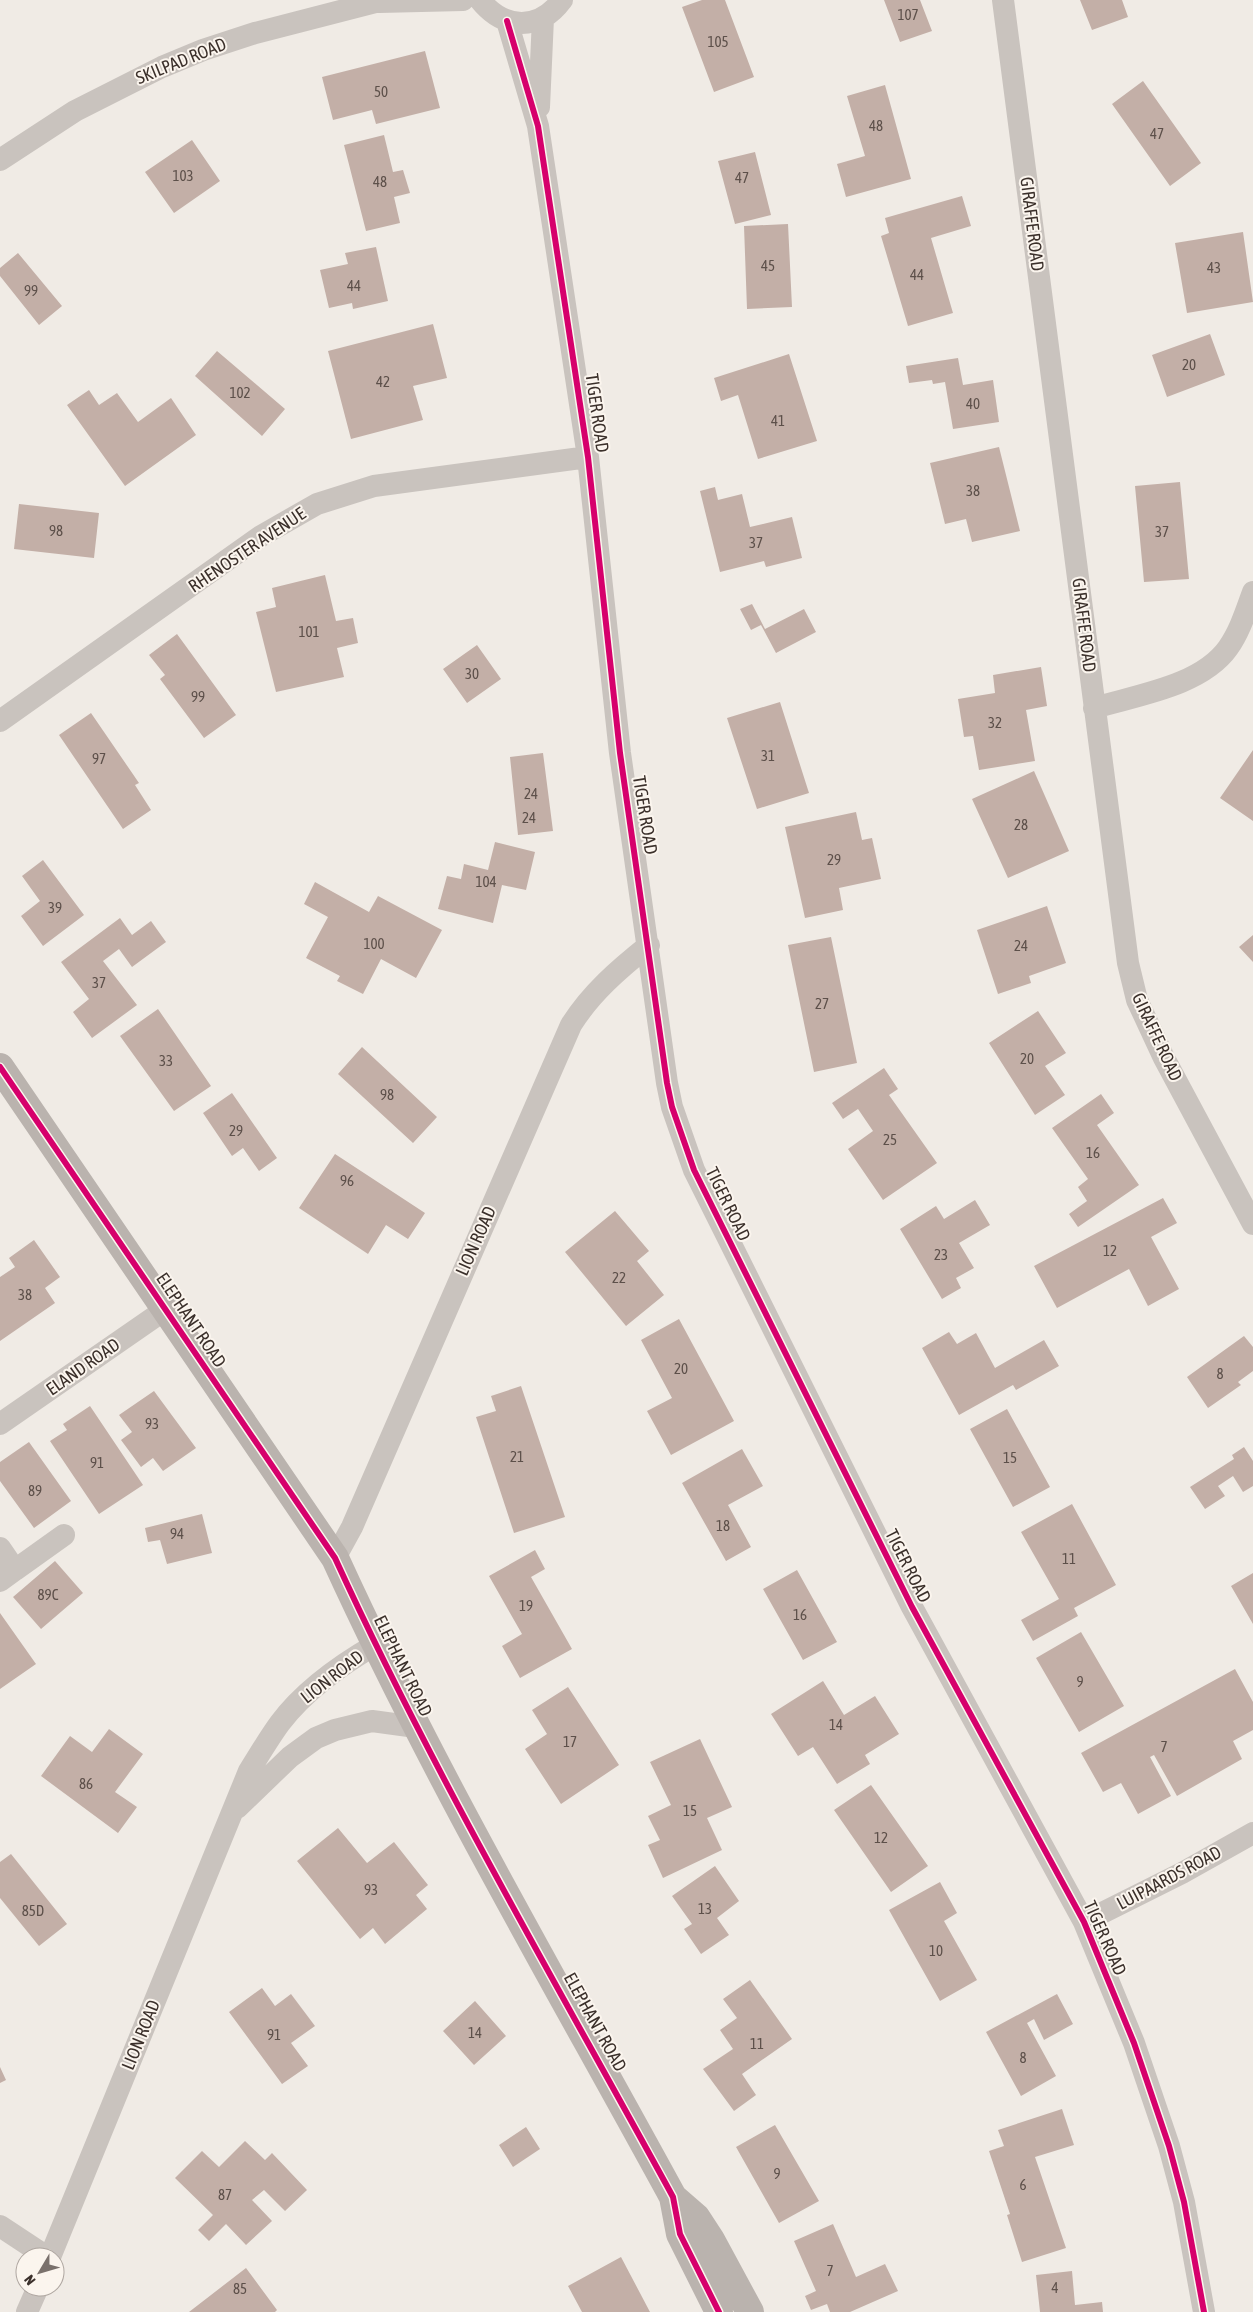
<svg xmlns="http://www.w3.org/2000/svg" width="1253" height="2312" viewBox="0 0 1253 2312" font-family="'Asap Condensed',sans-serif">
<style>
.building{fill:#c3afa7}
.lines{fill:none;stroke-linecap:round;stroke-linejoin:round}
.street{stroke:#c9c3be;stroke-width:22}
.secondary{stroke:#bab3ae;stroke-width:28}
.cycleway-casing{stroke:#fbf5ee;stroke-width:9}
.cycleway{stroke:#d6006c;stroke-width:6}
.labels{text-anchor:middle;stroke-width:4;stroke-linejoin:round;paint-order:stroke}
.number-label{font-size:15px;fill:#5d504a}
.street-label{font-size:18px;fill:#3b302b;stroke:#fbf5ee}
</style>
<rect width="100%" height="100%" fill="#f0ebe5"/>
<!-- building -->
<path class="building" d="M 702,0 L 725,0 L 754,77 L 714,92 L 682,7 Z
M 884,0 L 920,0 L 932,31 L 900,42 Z
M 1080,0 L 1122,0 L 1128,17 L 1092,30 Z
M 425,51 L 440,108 L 376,124 L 372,110 L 333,120 L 322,77 Z
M 1143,81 L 1201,163 L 1170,186 L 1112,104 Z
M 885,85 L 911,179 L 846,197 L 837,164 L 865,156 L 847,96 Z
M 384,135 L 393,172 L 403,170 L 410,193 L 394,197 L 400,223 L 366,231 L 344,145 Z
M 192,140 L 220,181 L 174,213 L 145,172 Z
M 755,152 L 771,215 L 735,224 L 718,161 Z
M 962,196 L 971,226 L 931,238 L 953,313 L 908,326 L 881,236 L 889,233 L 885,218 Z
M 788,224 L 792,307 L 747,309 L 744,226 Z
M 1243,232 L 1253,302 L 1187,313 L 1175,243 Z
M 376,247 L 388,301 L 353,309 L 352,303 L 329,308 L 320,270 L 348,264 L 345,253 Z
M 18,253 L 62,306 L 39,325 L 0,276 L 0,268 Z
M 433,324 L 447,378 L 413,386 L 423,420 L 351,439 L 328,351 Z
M 1210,334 L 1225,375 L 1167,397 L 1152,355 Z
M 217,351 L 285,409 L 262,436 L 195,376 Z
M 789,354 L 817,441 L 758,459 L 738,395 L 721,401 L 714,378 Z
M 958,358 L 963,385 L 993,380 L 999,422 L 953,429 L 945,382 L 933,384 L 932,380 L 909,383 L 906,366 Z
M 89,390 L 99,405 L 117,393 L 138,422 L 171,398 L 196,435 L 125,486 L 67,405 Z
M 999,447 L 1020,531 L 972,542 L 966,519 L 945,524 L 930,463 Z
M 1180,482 L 1189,579 L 1144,582 L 1135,486 Z
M 715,487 L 718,500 L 742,494 L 750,527 L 792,517 L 802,558 L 766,567 L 764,561 L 720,572 L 700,491 Z
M 19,504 L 99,513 L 94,558 L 14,549 Z
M 325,575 L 336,621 L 353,618 L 358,643 L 337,648 L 344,677 L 276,692 L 256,612 L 276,607 L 272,588 Z
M 752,604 L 765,629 L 804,609 L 816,632 L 776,653 L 761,625 L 751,630 L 740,609 Z
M 177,634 L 236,715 L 204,738 L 160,679 L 165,675 L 149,655 Z
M 477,645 L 501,679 L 467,703 L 443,669 Z
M 1041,667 L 1047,706 L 1026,710 L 1035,761 L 979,770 L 973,736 L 964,737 L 958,699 L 995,693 L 993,675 Z
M 780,702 L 809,793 L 757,809 L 727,718 Z
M 91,713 L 139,783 L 135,785 L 151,810 L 123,829 L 59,735 Z
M 1253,750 L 1253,821 L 1220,798 Z
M 543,753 L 553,831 L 518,835 L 510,757 Z
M 1034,771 L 1069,851 L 1008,878 L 972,799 Z
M 856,812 L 862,840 L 872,838 L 881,879 L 839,888 L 843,910 L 805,918 L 785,827 Z
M 495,842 L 535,852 L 526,890 L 502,885 L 493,923 L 438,909 L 447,876 L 461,879 L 464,864 L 488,870 Z
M 43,860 L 84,915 L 43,946 L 21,916 L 40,901 L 22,876 Z
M 315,882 L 369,912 L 378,896 L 442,930 L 416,978 L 381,959 L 363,994 L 337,981 L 340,976 L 306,958 L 328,917 L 304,904 Z
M 1047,906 L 1066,963 L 1029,976 L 1031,983 L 998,994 L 977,930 Z
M 120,918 L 132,935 L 151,921 L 166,942 L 132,967 L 119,949 L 103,961 L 137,1005 L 92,1038 L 73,1012 L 89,999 L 61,962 Z
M 1253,935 L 1253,962 L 1239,947 Z
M 831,937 L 857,1063 L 814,1072 L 788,945 Z
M 158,1009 L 211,1086 L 174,1111 L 120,1036 Z
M 1038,1011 L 1066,1053 L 1045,1066 L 1065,1095 L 1035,1115 L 989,1043 Z
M 362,1047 L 437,1117 L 413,1143 L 338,1074 Z
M 884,1068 L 898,1089 L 889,1095 L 937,1163 L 883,1200 L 848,1149 L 873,1131 L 858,1109 L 843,1119 L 832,1103 Z
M 232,1093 L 277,1158 L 259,1171 L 243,1148 L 232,1156 L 203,1113 Z
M 1101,1094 L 1114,1113 L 1097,1125 L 1139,1185 L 1078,1227 L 1069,1214 L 1087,1201 L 1078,1187 L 1088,1179 L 1052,1128 Z
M 335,1154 L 425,1213 L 408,1239 L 386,1225 L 368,1254 L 299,1208 Z
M 1163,1198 L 1177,1223 L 1151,1237 L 1179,1289 L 1148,1306 L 1129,1269 L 1057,1308 L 1034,1266 Z
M 975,1200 L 990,1225 L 959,1243 L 974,1268 L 956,1278 L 961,1288 L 942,1299 L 900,1229 L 936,1206 L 944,1219 Z
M 615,1211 L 649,1251 L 637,1261 L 664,1295 L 626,1326 L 565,1252 Z
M 34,1240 L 60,1277 L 45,1288 L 55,1303 L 0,1341 L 0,1277 L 15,1267 L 9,1258 Z
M 679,1319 L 734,1421 L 671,1455 L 647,1411 L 672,1398 L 641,1340 Z
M 949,1332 L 957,1344 L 976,1333 L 995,1368 L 1044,1340 L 1059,1366 L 1016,1390 L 1013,1385 L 959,1415 L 922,1348 Z
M 1244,1336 L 1253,1347 L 1253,1371 L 1238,1382 L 1241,1385 L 1208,1408 L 1187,1377 Z
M 521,1386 L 565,1517 L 514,1533 L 476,1417 L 496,1411 L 491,1396 Z
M 154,1391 L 196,1448 L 163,1471 L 153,1458 L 141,1467 L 121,1440 L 132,1432 L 119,1415 Z
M 90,1406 L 143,1485 L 99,1514 L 50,1441 L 67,1430 L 63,1424 Z
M 1007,1409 L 1050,1487 L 1013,1507 L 970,1429 Z
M 29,1442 L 71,1501 L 34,1528 L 0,1481 L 0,1462 Z
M 1244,1447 L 1253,1461 L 1253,1486 L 1243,1492 L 1233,1476 L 1218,1486 L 1225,1496 L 1205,1509 L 1190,1487 L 1234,1459 L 1232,1455 Z
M 742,1449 L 763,1486 L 728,1505 L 751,1547 L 726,1561 L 682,1483 Z
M 1072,1504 L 1116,1585 L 1074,1608 L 1078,1616 L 1033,1641 L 1021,1620 L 1059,1599 L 1021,1532 Z
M 202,1514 L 212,1553 L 167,1564 L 160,1540 L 148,1542 L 145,1528 Z
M 535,1550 L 545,1569 L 531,1577 L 572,1649 L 520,1678 L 502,1646 L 522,1634 L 489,1576 Z
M 55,1561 L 83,1593 L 41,1629 L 13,1597 Z
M 797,1570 L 837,1642 L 803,1660 L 763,1589 Z
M 1253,1573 L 1253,1624 L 1231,1586 Z
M 0,1613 L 36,1664 L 0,1689 Z
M 1081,1632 L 1124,1706 L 1079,1732 L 1036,1658 Z
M 1235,1669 L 1253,1702 L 1253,1730 L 1233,1741 L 1242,1759 L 1177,1796 L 1154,1755 L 1150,1757 L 1171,1796 L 1138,1814 L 1121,1783 L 1103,1792 L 1081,1753 Z
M 823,1681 L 844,1715 L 875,1696 L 899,1734 L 865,1755 L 870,1764 L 837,1784 L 813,1747 L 798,1756 L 771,1714 Z
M 568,1687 L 619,1765 L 561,1804 L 525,1749 L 547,1734 L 532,1710 Z
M 109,1729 L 143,1754 L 115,1792 L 137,1807 L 118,1833 L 41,1776 L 70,1736 L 92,1752 Z
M 700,1739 L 732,1807 L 707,1818 L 722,1850 L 663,1878 L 648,1845 L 660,1840 L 648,1816 L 671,1805 L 650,1762 Z
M 871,1785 L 928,1866 L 891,1892 L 834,1810 Z
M 338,1828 L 367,1863 L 394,1842 L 428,1885 L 416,1895 L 427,1909 L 385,1944 L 373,1928 L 360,1939 L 297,1861 Z
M 11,1854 L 67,1924 L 39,1946 L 0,1898 L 0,1862 Z
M 715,1866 L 739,1901 L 717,1918 L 729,1935 L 701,1954 L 684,1929 L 692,1924 L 672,1896 Z
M 940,1882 L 957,1913 L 944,1921 L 977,1980 L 940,2001 L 889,1910 Z
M 750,1980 L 792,2039 L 742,2074 L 756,2095 L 734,2111 L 703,2069 L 733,2049 L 720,2030 L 737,2018 L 723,1999 Z
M 262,1988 L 275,2006 L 291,1994 L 315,2026 L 291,2043 L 308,2066 L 282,2084 L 229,2012 Z
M 1057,1994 L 1073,2024 L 1044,2040 L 1034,2019 L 1027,2023 L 1056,2076 L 1021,2096 L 986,2032 Z
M 475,2001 L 506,2036 L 474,2065 L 443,2031 Z
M 0,2067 L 6,2080 L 0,2083 Z
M 1062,2109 L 1074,2145 L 1035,2157 L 1066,2248 L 1022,2262 L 1007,2215 L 1010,2214 L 989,2151 L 1004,2146 L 998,2130 Z
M 775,2125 L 819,2201 L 779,2223 L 736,2147 Z
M 526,2127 L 540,2149 L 513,2167 L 499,2145 Z
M 245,2141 L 265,2160 L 272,2153 L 307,2190 L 285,2211 L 264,2190 L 252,2200 L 272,2221 L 246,2245 L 226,2224 L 209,2241 L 198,2230 L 213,2215 L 175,2178 L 202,2151 L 219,2167 Z
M 833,2224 L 856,2277 L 885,2264 L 898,2291 L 850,2312 L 830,2312 L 827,2304 L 811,2310 L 805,2296 L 816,2291 L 794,2241 Z
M 621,2257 L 650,2312 L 582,2312 L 568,2286 Z
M 246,2268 L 277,2310 L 275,2312 L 189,2312 Z
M 1072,2271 L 1075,2305 L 1102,2302 L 1103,2312 L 1040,2312 L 1036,2275 Z"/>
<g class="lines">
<!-- street -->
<path class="street" d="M 480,0 C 504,30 539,31 562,0
M 1003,0 L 1128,963 L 1137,1000 L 1164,1058 L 1253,1224
M 379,2 L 463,0
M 507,21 L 538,126 L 588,457 L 620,753 L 667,1083 L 672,1107 L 694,1170 L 912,1607 L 1084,1922 L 1134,2043 L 1169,2146 L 1184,2202 L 1204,2312
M 539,107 L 543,18
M 0,160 L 75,111 L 162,67 L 203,50 L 255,33 L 383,0
M 1094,708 C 1137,695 1201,686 1228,648 C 1240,631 1246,611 1253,592
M 0,721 L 261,536 L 317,504 L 374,486 L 588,457
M 0,1424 L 166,1309
M 0,1548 L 15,1570 L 0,1581
M 335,1558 L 352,1527 L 571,1025 C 591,993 619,969 649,945
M 15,1570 L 64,1535
M 237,1808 L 290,1757 L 316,1738 L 335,1730 L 372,1721 L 416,1727
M 1084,1922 L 1182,1873 L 1253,1833
M 0,2226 L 47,2257
M 50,2257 L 249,1771 C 259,1755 269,1738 280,1723 C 303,1692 342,1664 375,1645
M 27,2312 L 38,2287"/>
<!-- secondary -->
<path class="secondary" d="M 0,1067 L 335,1558 C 435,1777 558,1986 673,2197 L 680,2234 L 719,2312
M 673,2197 L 696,2217 L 711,2240 L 750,2312"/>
<!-- cycleway casing -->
<g class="cycleway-casing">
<path id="cycleway" d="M 507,21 L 538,126 L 588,457 L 620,753 L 667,1083 L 672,1107 L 694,1170 L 912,1607 L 1084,1922 L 1134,2043 L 1169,2146 L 1184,2202 L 1204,2312
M 0,1067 L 335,1558 C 435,1777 558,1986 673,2197 L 680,2234 L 719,2312"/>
</g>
<!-- cycleway -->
<use href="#cycleway" class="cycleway"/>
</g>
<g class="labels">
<!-- number labels -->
<g class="number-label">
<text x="908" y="20">107</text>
<text x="718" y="47">105</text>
<text x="381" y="97">50</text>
<text x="876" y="131">48</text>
<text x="1157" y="139">47</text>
<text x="183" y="181">103</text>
<text x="742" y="183">47</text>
<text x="380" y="187">48</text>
<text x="768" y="271">45</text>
<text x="1214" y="273">43</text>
<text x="917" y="280">44</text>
<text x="354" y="291">44</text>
<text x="31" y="296">99</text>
<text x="1189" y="370">20</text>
<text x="383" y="387">42</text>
<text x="240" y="398">102</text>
<text x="973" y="409">40</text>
<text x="778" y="426">41</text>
<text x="973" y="496">38</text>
<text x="56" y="536">98</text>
<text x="1162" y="537">37</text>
<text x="756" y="548">37</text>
<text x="309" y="637">101</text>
<text x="472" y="679">30</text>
<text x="198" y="702">99</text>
<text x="995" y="728">32</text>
<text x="768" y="761">31</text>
<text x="99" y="764">97</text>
<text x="531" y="799">24</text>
<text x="529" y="823">24</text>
<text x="1021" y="830">28</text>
<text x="834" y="865">29</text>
<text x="486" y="887">104</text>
<text x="55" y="913">39</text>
<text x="374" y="949">100</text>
<text x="1021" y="951">24</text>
<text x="99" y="988">37</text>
<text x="822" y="1009">27</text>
<text x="1027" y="1064">20</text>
<text x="166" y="1066">33</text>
<text x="387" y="1100">98</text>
<text x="236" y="1136">29</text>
<text x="890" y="1145">25</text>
<text x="1093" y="1158">16</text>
<text x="347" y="1186">96</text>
<text x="1110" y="1256">12</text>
<text x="941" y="1260">23</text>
<text x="619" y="1283">22</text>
<text x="25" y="1300">38</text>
<text x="681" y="1374">20</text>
<text x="1220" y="1379">8</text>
<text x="152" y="1429">93</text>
<text x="517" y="1462">21</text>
<text x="1010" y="1463">15</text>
<text x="97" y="1468">91</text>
<text x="35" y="1496">89</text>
<text x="723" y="1531">18</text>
<text x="177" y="1539">94</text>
<text x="1069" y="1564">11</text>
<text x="48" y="1600">89C</text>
<text x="526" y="1611">19</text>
<text x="800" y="1620">16</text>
<text x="1080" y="1687">9</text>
<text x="836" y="1730">14</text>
<text x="570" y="1747">17</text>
<text x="1164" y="1752">7</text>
<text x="86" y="1789">86</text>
<text x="690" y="1816">15</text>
<text x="881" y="1843">12</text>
<text x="371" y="1895">93</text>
<text x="705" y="1914">13</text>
<text x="33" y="1916">85D</text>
<text x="936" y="1956">10</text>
<text x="475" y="2038">14</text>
<text x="274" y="2040">91</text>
<text x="757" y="2049">11</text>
<text x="1023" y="2063">8</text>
<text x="777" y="2179">9</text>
<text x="1023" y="2190">6</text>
<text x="225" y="2200">87</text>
<text x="830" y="2276">7</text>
<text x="1055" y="2293">4</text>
<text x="240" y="2294">85</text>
</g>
<!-- street labels -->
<g class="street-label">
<text transform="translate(181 61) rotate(-22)" y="6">SKILPAD ROAD</text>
<text transform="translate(1032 224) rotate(83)" y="6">GIRAFFE ROAD</text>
<text transform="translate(597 413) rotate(82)" y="6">TIGER ROAD</text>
<text transform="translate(247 550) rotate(-34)" y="6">RHENOSTER AVENUE</text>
<text transform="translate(1084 625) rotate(83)" y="6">GIRAFFE ROAD</text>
<text transform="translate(645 815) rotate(81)" y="6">TIGER ROAD</text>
<text transform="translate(1157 1037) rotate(65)" y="6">GIRAFFE ROAD</text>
<text transform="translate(728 1204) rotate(64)" y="6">TIGER ROAD</text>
<text transform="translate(476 1241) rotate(-66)" y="6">LION ROAD</text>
<text transform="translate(191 1320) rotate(56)" y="6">ELEPHANT ROAD</text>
<text transform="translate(83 1367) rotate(-35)" y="6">ELAND ROAD</text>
<text transform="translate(908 1566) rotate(63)" y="6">TIGER ROAD</text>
<text transform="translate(403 1666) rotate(64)" y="6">ELEPHANT ROAD</text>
<text transform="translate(332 1677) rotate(-38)" y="6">LION ROAD</text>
<text transform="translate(1169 1878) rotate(-28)" y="6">LUIPAARDS ROAD</text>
<text transform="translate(1105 1938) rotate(66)" y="6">TIGER ROAD</text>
<text transform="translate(595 2022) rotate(61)" y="6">ELEPHANT ROAD</text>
<text transform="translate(141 2035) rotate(-68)" y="6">LION ROAD</text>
</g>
</g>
<!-- north arrow -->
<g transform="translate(40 2272) rotate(232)"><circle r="24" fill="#fbf5ee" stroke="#aea6a0"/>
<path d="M0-4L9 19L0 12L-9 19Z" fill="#7a716c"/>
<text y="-8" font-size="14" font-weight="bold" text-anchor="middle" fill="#3b302b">N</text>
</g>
</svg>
